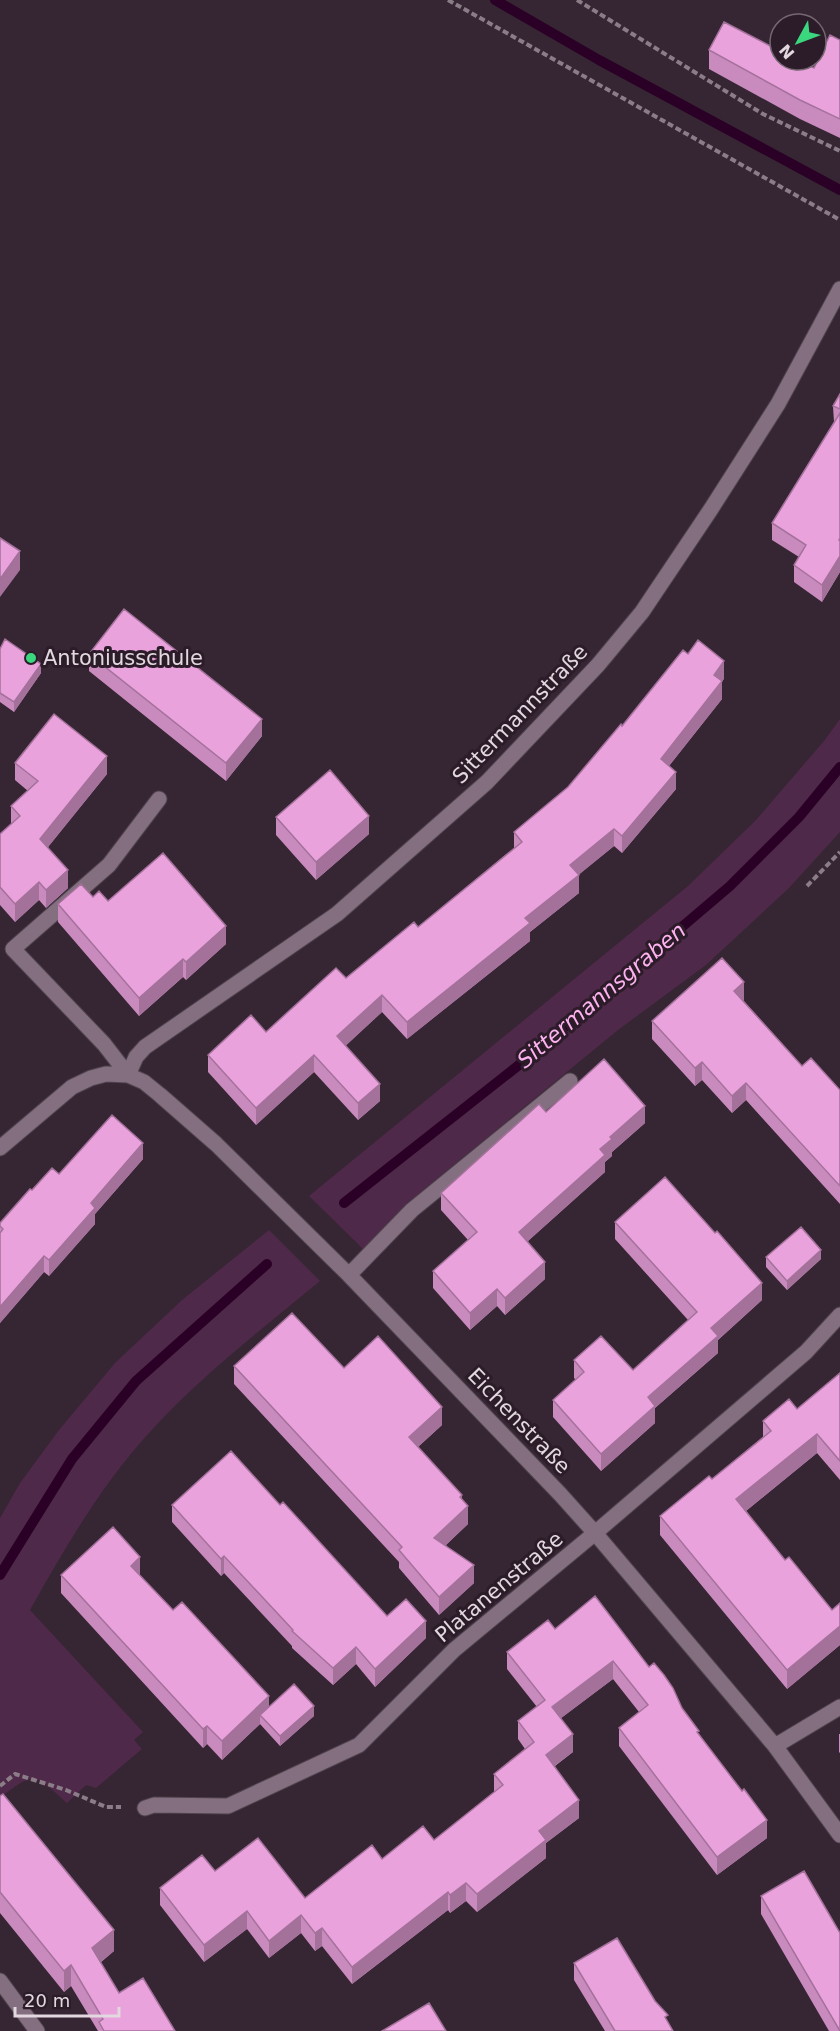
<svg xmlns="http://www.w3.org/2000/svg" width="840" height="2031" viewBox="0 0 840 2031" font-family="'DejaVu Sans',sans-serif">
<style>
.green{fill:#4f2949}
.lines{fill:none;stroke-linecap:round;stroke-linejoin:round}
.stream{stroke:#2b0026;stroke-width:10}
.minor-casing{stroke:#50434e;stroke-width:17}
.path{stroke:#8b7d88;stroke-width:4;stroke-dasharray:6 3;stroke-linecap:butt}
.minor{stroke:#836f7f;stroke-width:15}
.wall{fill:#c98bbe}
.shaded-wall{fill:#a4719b}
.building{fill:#eaa2dd;stroke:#a4719b;stroke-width:1.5}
.poi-dot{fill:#3bd77f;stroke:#2c1c29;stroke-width:2}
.labels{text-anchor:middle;stroke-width:6;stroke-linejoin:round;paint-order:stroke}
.poi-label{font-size:21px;fill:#e3d8e0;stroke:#2c1c29;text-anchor:start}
.street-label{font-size:21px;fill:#e3d8e0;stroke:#2c1c29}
.water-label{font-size:22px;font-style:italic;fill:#fdb2ef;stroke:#2c1c29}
</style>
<rect width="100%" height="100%" fill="#362533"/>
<!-- green -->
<path class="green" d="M 840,719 L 840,832 L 789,888 L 706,965 L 618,1030 L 406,1204 L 363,1249 L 309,1196 L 688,886 L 756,820 L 824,741 Z
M 269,1230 L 320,1281 C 262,1329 201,1376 150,1432 C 101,1485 65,1548 30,1610 L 143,1732 L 134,1740 L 142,1749 L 96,1788 L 86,1785 L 67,1803 C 35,1775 35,1770 0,1798 L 0,1518 L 20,1483 L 59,1430 L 115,1363 L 182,1300 Z"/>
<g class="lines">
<!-- stream -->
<path class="stream" d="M 495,0 L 599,60 L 840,190
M 344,1203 L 529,1057 L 730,886 L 799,817 L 840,767
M 0,1575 L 72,1459 L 136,1381 L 267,1264"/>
<!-- minor casing -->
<g class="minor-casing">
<path id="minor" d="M 128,1075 L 136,1057 L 145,1047 L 337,914 L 487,782 L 598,665 L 642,612 L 711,509 L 778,404 L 840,289
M 128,1075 L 104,1044 L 13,949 L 109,865 L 159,799
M 0,1148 L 72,1087 L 91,1078 L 106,1074 L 128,1075 L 144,1082 L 160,1095 L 216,1144 L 349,1275 L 560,1494 L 595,1533 L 775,1746 L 840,1835
M 349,1275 L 412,1210 L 570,1081
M 775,1746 L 840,1707
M 145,1808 L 154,1805 L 228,1806 L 359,1745 L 454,1650 L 595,1533 L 806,1352 L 840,1315
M 0,1981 L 37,2031"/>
</g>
<!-- path -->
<path class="path" d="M 448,0 L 840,220
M 577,0 L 763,114 L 840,151
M 807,886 L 840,852
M 0,1786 L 15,1774 L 66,1790 L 106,1807 L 121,1807"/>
<!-- minor -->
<use href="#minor" class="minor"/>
</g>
<!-- wall -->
<path class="wall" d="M 840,40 L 840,138 L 800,119 L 709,69 L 709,50 L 814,68 Z
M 840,394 L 840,572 L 822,602 L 794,582 L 794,565 L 799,557 L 772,540 L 772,523 L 834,422 L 833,406 Z
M 0,649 L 41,673 L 14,712 L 0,702 Z
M 89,654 L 262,736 L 226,781 L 89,671 Z
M 724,679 L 722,681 L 722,699 L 669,766 L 676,789 L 622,853 L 614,846 L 578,875 L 579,893 L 530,932 L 530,941 L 407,1039 L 382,1012 L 345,1046 L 380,1101 L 358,1120 L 314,1072 L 256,1125 L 208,1072 L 208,1055 L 266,1032 L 346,978 L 418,927 L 514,848 L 514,832 L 568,787 L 622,726 Z
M 15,763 L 107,774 L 48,847 L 68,888 L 46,908 L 39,900 L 15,922 L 0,905 L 0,834 L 11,824 L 11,806 L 28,791 L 15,780 Z
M 276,817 L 369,834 L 316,880 L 276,835 Z
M 93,897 L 108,901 L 226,944 L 186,980 L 183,977 L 139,1016 L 58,922 L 58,904 Z
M 743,1000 L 802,1066 L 840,1090 L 840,1204 L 746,1100 L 732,1113 L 702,1080 L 695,1086 L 652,1039 L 652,1021 L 744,1000 Z
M 546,1112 L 645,1123 L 612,1152 L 612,1156 L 605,1162 L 605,1172 L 528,1241 L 545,1279 L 505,1315 L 497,1306 L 470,1330 L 433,1288 L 433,1271 L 468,1240 L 441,1210 L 441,1193 Z
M 143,1159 L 95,1214 L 95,1224 L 49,1276 L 44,1272 L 0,1323 L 0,1223 L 32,1190 L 59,1174 Z
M 615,1222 L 762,1300 L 718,1340 L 718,1353 L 655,1408 L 655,1423 L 601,1471 L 553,1417 L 553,1400 L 576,1380 L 574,1378 L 574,1360 L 633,1370 L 688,1320 L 615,1239 Z
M 766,1257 L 821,1259 L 787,1290 L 766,1267 Z
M 234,1366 L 344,1368 L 442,1425 L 418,1447 L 462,1500 L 468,1524 L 446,1545 L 474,1583 L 439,1615 L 399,1568 L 399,1562 L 234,1384 Z
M 840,1373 L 840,1480 L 817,1453 L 746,1511 L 785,1560 L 832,1610 L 840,1603 L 840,1645 L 787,1689 L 660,1535 L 660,1516 L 712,1479 L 763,1437 L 763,1421 L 797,1409 Z
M 172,1505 L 280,1505 L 387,1616 L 426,1638 L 375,1687 L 356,1664 L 333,1685 L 292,1648 L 292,1646 L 224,1573 L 221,1576 L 172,1522 Z
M 61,1575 L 140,1576 L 173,1610 L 269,1706 L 314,1716 L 280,1746 L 260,1724 L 222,1760 L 207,1744 L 203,1748 L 61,1593 Z
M 555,1629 L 649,1667 L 682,1708 L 767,1838 L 717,1875 L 619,1746 L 619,1728 L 639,1712 L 613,1679 L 561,1718 L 573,1752 L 555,1766 L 579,1818 L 546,1843 L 546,1858 L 477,1912 L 466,1901 L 450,1913 L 448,1910 L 352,1984 L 322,1946 L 315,1951 L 301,1933 L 269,1958 L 247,1929 L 204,1962 L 160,1905 L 160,1888 L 215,1871 L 305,1898 L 382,1859 L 434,1840 L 494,1792 L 494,1774 L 525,1749 L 518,1739 L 518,1721 L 537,1707 L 507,1669 L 507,1652 Z
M 839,1734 L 840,1734 L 840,1753 L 839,1752 Z
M 0,1796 L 114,1951 L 100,1963 L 119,1993 L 175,2031 L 98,2031 L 71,1986 L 64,1992 L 0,1913 Z
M 761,1896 L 840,2031 L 829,2031 L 761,1914 Z
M 574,1963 L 668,2022 L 673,2031 L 605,2031 L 574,1980 Z"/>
<!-- shaded-wall -->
<path class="shaded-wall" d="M 20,551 L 20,570 L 0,597 L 0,579 Z
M 840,556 L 840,572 L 822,602 L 822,585 Z
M 724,661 L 724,679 L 714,692 L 714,675 Z
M 41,664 L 41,673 L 14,712 L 14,702 Z
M 722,681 L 722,699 L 661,776 L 661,759 Z
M 262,719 L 262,736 L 226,781 L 226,763 Z
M 107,756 L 107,774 L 40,857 L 40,839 Z
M 676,772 L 676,789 L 622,853 L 622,836 Z
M 369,816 L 369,834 L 316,880 L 316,862 Z
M 614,829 L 614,846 L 570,882 L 570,865 Z
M 68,870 L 68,888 L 46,908 L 46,890 Z
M 579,875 L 579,893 L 530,932 L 530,941 L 407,1039 L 407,1022 L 525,918 Z
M 39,882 L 39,900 L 15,922 L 15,904 Z
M 226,926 L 226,944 L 186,980 L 186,962 Z
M 183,959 L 183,977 L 139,1016 L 139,998 Z
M 744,982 L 744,1000 L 734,1009 L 734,991 Z
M 382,995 L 382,1012 L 337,1054 L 337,1036 Z
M 314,1055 L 314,1072 L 256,1125 L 256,1108 Z
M 702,1062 L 702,1080 L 695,1086 L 695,1068 Z
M 746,1083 L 746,1100 L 732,1113 L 732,1096 Z
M 380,1084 L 380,1101 L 358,1120 L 358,1103 Z
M 645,1106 L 645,1123 L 612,1152 L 612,1156 L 605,1162 L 605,1172 L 519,1249 L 519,1232 L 610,1137 Z
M 143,1143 L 143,1159 L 95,1214 L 95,1224 L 49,1276 L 49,1260 L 91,1203 Z
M 821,1250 L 821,1259 L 787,1290 L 787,1281 Z
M 44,1256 L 44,1272 L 0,1323 L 0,1307 Z
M 545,1262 L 545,1279 L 505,1315 L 505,1298 Z
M 762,1283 L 762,1300 L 718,1340 L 718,1353 L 655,1408 L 655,1423 L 601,1471 L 601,1454 L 648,1397 L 711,1328 Z
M 497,1289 L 497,1306 L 470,1330 L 470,1313 Z
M 442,1407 L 442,1425 L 409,1455 L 409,1437 Z
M 817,1434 L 817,1453 L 736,1519 L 736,1499 Z
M 462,1495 L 462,1512 L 468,1506 L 468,1524 L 434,1556 L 434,1538 L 460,1497 Z
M 224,1556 L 224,1573 L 221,1576 L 221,1559 Z
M 140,1557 L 140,1576 L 131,1566 Z
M 474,1565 L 474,1583 L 439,1615 L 439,1597 Z
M 426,1621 L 426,1638 L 375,1687 L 375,1669 Z
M 840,1626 L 840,1645 L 787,1689 L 787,1670 Z
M 356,1647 L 356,1664 L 333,1685 L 333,1668 Z
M 613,1661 L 613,1679 L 552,1725 L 552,1707 Z
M 269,1696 L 269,1715 L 260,1715 L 260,1724 L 222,1760 L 222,1741 Z
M 314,1706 L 314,1716 L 280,1746 L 280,1736 Z
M 207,1726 L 207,1744 L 203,1748 L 203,1729 Z
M 573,1734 L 573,1752 L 546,1772 L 546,1755 Z
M 579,1800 L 579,1818 L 546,1843 L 546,1858 L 477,1912 L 477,1894 L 539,1831 Z
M 767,1820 L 767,1838 L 717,1875 L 717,1857 Z
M 466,1883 L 466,1901 L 450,1913 L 450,1895 Z
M 448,1892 L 448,1910 L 352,1984 L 352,1967 Z
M 247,1911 L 247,1929 L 204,1962 L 204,1945 Z
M 301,1915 L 301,1933 L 269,1958 L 269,1941 Z
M 322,1928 L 322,1946 L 315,1951 L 315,1933 Z
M 114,1930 L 114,1951 L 92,1969 L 92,1948 Z
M 71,1965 L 71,1986 L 64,1992 L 64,1971 Z"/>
<!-- building -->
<path class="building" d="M 724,22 L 780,51 L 780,60 L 798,60 L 814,68 L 830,35 L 840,40 L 840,119 L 800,100 L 709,50 Z
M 840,394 L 840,409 L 833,406 Z
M 840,413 L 840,538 L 839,540 L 840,541 L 840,556 L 822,585 L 794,565 L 806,545 L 772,523 Z
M 0,538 L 20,551 L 0,579 Z
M 124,609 L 262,719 L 226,763 L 89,654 Z
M 5,639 L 41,664 L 14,702 L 0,693 L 0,649 Z
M 698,640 L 724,661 L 714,675 L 722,681 L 661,759 L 676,772 L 622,836 L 614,829 L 570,865 L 579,875 L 525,918 L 530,923 L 407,1022 L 382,995 L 337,1036 L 380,1084 L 358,1103 L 314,1055 L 256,1108 L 208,1055 L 251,1015 L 266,1032 L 336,968 L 346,978 L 414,922 L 418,927 L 522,842 L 514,832 L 568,787 L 621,724 L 622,726 L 683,650 L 688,654 Z
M 54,714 L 107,756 L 40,839 L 68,870 L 46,890 L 39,882 L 15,904 L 0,887 L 0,834 L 20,816 L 11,806 L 38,781 L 15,763 Z
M 330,770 L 369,816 L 316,862 L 276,817 Z
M 163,853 L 226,926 L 186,962 L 183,959 L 139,998 L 58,904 L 81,884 L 93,897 L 99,891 L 108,901 Z
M 722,958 L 744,982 L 734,991 L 802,1066 L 811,1058 L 840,1090 L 840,1186 L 746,1083 L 732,1096 L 702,1062 L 695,1068 L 652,1021 Z
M 604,1059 L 645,1106 L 610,1137 L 612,1139 L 600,1149 L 605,1155 L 519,1232 L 545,1262 L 505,1298 L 497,1289 L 470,1313 L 433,1271 L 477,1232 L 441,1193 L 539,1104 L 546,1112 Z
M 112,1115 L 143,1143 L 91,1203 L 95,1208 L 49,1260 L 44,1256 L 0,1307 L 0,1233 L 3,1229 L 0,1226 L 0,1223 L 30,1189 L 32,1190 L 52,1168 L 59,1174 Z
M 665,1177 L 715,1233 L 717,1231 L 762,1283 L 711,1328 L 718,1336 L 648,1397 L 655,1406 L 601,1454 L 553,1400 L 584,1372 L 574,1360 L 601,1336 L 633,1370 L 697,1312 L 615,1222 Z
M 801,1227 L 821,1250 L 787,1281 L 766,1257 Z
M 292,1313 L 344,1368 L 378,1336 L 442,1407 L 409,1437 L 462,1495 L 460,1497 L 468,1506 L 434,1538 L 474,1565 L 439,1597 L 399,1550 L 402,1547 L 234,1366 Z
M 840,1373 L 840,1461 L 817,1434 L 736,1499 L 785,1560 L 789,1557 L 832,1610 L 840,1603 L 840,1626 L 787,1670 L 660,1516 L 709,1476 L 712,1479 L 771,1431 L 763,1421 L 789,1399 L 797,1409 Z
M 231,1451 L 280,1505 L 283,1502 L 387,1616 L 406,1599 L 426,1621 L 375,1669 L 356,1647 L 333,1668 L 292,1631 L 293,1630 L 224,1556 L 221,1559 L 172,1505 Z
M 113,1527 L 140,1557 L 131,1566 L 173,1610 L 182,1602 L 269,1696 L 222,1741 L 207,1726 L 203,1729 L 61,1575 Z
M 595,1596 L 649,1667 L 654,1663 L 664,1675 L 673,1688 L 682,1708 L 699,1731 L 697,1732 L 742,1791 L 744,1789 L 767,1820 L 717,1857 L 619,1728 L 648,1705 L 613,1661 L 552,1707 L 573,1734 L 546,1755 L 579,1800 L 539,1831 L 546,1840 L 477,1894 L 466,1883 L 450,1895 L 448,1892 L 352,1967 L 322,1928 L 315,1933 L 301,1915 L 269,1941 L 247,1911 L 204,1945 L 160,1888 L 202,1855 L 215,1871 L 258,1838 L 305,1898 L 372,1845 L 382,1859 L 423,1826 L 434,1840 L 503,1785 L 494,1774 L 534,1742 L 518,1721 L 545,1700 L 507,1652 L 548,1620 L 555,1629 Z
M 294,1684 L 314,1706 L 280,1736 L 260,1715 Z
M 3,1794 L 114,1930 L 92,1948 L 119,1993 L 143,1978 L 175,2031 L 104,2031 L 99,2022 L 103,2019 L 71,1965 L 64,1971 L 0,1892 L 0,1796 Z
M 804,1871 L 840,1933 L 840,2031 L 761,1896 Z
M 617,1938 L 655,2001 L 668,2015 L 665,2017 L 673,2031 L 615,2031 L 574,1963 Z
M 429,2003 L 446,2031 L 382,2031 Z"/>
<!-- markers -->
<circle class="poi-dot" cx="31" cy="658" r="6"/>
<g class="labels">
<!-- poi labels -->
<g class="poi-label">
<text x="43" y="665">Antoniusschule</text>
</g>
<!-- street labels -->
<g class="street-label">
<text transform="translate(520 714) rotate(-46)" y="7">Sittermannstraße</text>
<text transform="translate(519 1421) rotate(46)" y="7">Eichenstraße</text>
<text transform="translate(499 1587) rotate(-40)" y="7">Platanenstraße</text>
</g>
<!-- water labels -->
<g class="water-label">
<text transform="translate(601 995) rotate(-40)" y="8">Sittermannsgraben</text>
</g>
</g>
<!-- north arrow -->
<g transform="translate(798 42) rotate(229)"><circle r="28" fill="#2c1c29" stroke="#756772" stroke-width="1.5"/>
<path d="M0-4.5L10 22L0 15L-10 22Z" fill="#3bd77f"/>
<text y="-9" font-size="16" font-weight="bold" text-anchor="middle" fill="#e3d8e0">N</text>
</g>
<!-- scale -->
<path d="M15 2007v9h104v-9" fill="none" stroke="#e3d8e0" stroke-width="3"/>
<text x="24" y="2007" font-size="18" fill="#e3d8e0" stroke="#2c1c29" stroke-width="4.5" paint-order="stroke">20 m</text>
</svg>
